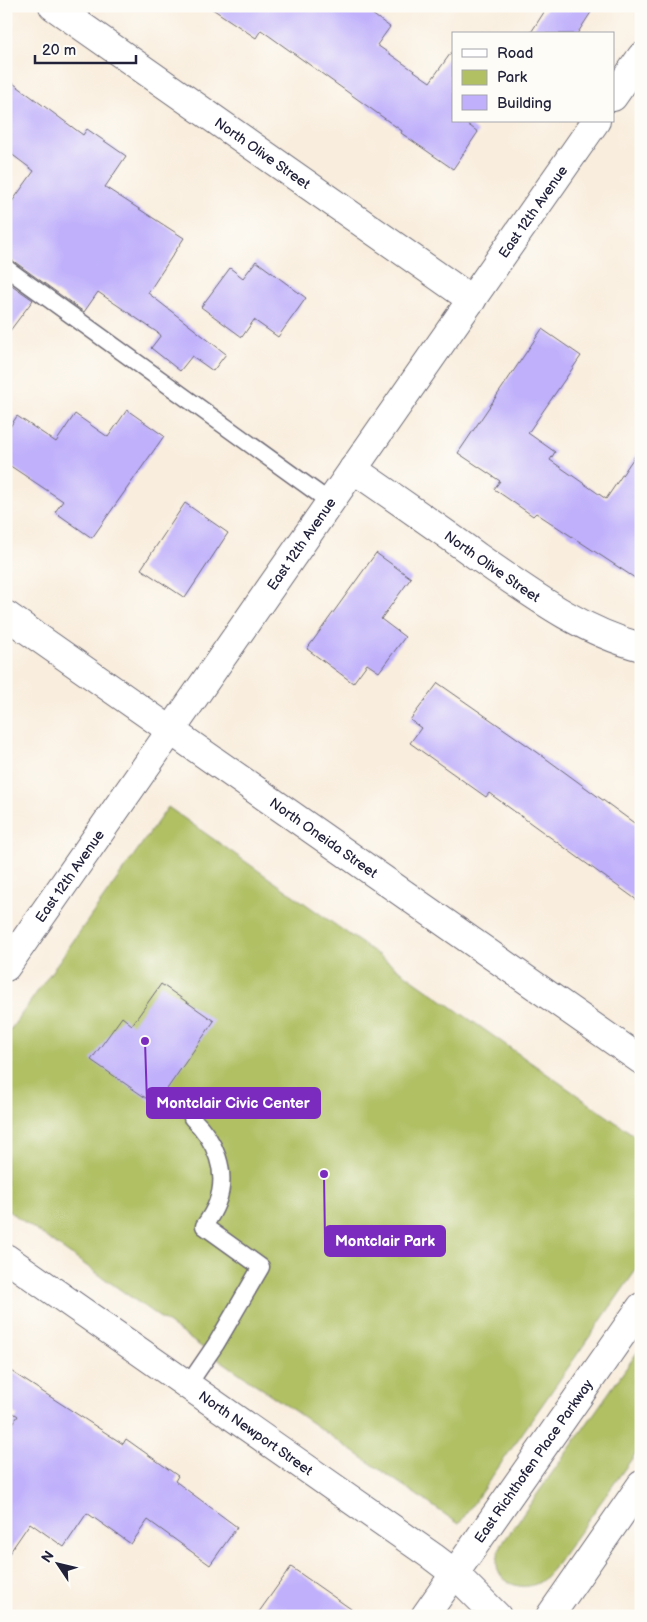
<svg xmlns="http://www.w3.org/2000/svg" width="647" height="1622" viewBox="0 0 647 1622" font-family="'Balsamiq Sans',sans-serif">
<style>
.green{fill:#b0c063;stroke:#69714f}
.building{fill:#c0b0fb}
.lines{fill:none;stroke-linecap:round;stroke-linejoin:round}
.service-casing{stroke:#6d6974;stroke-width:19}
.minor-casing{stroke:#6d6974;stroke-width:30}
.tertiary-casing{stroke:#6d6974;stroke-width:30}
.service{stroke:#fff;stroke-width:16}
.minor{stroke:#fff;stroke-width:28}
.tertiary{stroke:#fff;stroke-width:28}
.labels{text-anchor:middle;stroke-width:4;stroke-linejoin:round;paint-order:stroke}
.street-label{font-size:14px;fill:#22223b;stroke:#fdfcf7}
.leader{fill:none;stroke:#7b2cbf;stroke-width:2}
.callout-dot{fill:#7b2cbf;stroke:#fdfcf7;stroke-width:2}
.callout{fill:#7b2cbf;stroke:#7b2cbf;stroke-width:2}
.callout-label{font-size:15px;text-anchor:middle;font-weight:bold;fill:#fff}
</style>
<rect width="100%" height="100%" fill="#fdfcf7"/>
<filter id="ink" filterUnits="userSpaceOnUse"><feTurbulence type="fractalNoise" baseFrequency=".02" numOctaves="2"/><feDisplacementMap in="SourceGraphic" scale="10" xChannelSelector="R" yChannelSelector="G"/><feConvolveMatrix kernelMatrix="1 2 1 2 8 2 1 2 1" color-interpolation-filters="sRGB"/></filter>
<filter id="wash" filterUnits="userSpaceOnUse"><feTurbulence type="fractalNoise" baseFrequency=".0096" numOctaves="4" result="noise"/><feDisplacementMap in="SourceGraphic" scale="20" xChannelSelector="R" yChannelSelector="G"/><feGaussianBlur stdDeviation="1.12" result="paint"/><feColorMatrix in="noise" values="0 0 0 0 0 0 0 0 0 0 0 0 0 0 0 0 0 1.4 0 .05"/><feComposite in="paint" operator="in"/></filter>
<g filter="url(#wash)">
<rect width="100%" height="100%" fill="#f9eede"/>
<!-- green -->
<path class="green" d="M 168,807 L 641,1140 L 641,1263 L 459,1524 L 210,1353 L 6,1209 L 6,1036 Z
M 641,1347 L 641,1446 L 553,1569 C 548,1574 544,1580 538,1583 C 524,1590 505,1586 498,1570 C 495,1562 499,1551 502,1544 Z"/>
<g id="blocks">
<!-- building -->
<path class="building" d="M 208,6 L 361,6 L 390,27 L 377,45 L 430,82 L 453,50 L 453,121 L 463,121 L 478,132 L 453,169 L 401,133 L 402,131 L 261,30 L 256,38 Z
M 548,6 L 595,6 L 577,34 L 530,34 Z
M 6,78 L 83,135 L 87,129 L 126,156 L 105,187 L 184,238 L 148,293 L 226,354 L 213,371 L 192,356 L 180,371 L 151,348 L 161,335 L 98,292 L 84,312 L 12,260 L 6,258 L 6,210 L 34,171 L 6,150 Z
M 256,261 L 306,298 L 278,337 L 254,320 L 242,337 L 201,307 L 230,268 L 243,278 Z
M 6,281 L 33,300 L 6,336 Z
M 542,329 L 581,356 L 528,433 L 555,452 L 550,460 L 606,499 L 641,447 L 641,582 L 536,513 L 533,516 L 494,489 L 500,481 L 458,453 Z
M 127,410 L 164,436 L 92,538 L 55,512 L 63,501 L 6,463 L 6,433 L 17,416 L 56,442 L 75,414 L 108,437 Z
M 185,503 L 228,533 L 185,598 L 141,569 Z
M 376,553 L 411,578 L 381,619 L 405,637 L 379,672 L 367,664 L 353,683 L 307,649 Z
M 438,683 L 537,752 L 641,828 L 641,903 L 489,793 L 486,797 L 410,743 L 421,728 L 410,720 Z
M 161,984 L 214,1021 L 156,1105 L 91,1060 L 122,1017 L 132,1025 Z
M 6,1368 L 123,1444 L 126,1439 L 178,1476 L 175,1481 L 237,1527 L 210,1565 L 148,1520 L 131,1544 L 87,1513 L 64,1547 L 30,1523 L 6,1558 L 6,1433 L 18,1416 L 6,1408 Z
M 291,1567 L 361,1616 L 256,1616 Z"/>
</g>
</g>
<g filter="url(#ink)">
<use href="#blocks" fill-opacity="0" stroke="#6d6974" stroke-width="1"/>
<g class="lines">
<!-- service casing -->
<g class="service-casing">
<path id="service" d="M 6,268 L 330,502
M 188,1385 L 216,1344 L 261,1267 L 204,1226 C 209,1219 214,1211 217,1203 C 229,1172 215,1140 192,1118"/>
</g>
<!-- minor casing -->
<g class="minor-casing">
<g id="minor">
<path id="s1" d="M 53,6 L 472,300"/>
<path d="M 613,97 L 641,57"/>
<path id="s2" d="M 353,469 C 395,498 437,527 478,557 C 529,592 580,631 641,647"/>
<path id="s3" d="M 6,967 L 596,121"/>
<path id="s4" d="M 6,1258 L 433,1557 L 454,1573 L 497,1616"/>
<path id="s5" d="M 425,1616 L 641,1307"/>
<path d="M 550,1616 L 641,1485"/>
</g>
</g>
<!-- tertiary casing -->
<g class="tertiary-casing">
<g id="tertiary">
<path id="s6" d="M 6,615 L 641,1060"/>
</g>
</g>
<!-- service -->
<use href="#service" class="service"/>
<!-- minor -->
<use href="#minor" class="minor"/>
<!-- tertiary -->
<use href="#tertiary" class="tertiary"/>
</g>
</g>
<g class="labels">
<!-- street labels -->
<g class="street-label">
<text dy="5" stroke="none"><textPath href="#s1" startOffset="256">North Olive Street</textPath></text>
<text dy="5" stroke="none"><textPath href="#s3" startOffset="921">East 12th Avenue</textPath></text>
<text dy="5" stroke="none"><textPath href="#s3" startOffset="516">East 12th Avenue</textPath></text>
<text dy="5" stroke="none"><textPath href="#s2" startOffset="170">North Olive Street</textPath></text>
<text dy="5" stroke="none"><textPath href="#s6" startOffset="388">North Oneida Street</textPath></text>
<text dy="5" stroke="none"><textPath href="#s3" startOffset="111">East 12th Avenue</textPath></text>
<text dy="5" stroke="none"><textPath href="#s4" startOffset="305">North Newport Street</textPath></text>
<text dy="5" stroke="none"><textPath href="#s5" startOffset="189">East Richthofen Place Parkway</textPath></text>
</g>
</g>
<!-- callouts -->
<path class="leader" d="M145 1041L147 1103M324 1174L325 1241"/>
<g class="callout-dot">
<circle cx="145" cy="1041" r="5"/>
<circle cx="324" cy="1174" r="5"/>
</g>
<g class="callout">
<rect x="147" y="1088" width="173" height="30" rx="5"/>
<rect x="325" y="1226" width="120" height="30" rx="5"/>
</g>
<g class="callout-label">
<text x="233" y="1108">Montclair Civic Center</text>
<text x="385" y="1246">Montclair Park</text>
</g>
<!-- margin -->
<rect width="647" height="1622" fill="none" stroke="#fdfcf7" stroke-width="25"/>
<!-- legend -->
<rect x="452" y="32" width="162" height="90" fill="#fdfcf7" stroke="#a5a5ac"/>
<rect x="462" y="49" width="25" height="8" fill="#ffffff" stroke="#a5a5ac"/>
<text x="497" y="58" font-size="15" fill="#22223b">Road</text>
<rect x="462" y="70" width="25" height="15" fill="#b0c063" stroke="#a5a5ac"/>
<text x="497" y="82" font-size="15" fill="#22223b">Park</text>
<rect x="462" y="95" width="25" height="15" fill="#c0b0fb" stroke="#a5a5ac"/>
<text x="497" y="108" font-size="15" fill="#22223b">Building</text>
<!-- north arrow -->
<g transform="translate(58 1564) rotate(305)" stroke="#fdfcf7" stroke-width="4" paint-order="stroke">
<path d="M0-4L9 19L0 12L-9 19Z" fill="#22223b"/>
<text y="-8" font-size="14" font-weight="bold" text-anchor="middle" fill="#22223b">N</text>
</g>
<!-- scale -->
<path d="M35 55v8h101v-8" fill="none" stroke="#22223b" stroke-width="2.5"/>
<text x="42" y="55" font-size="15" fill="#22223b" stroke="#fdfcf7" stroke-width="4" paint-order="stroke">20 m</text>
</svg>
